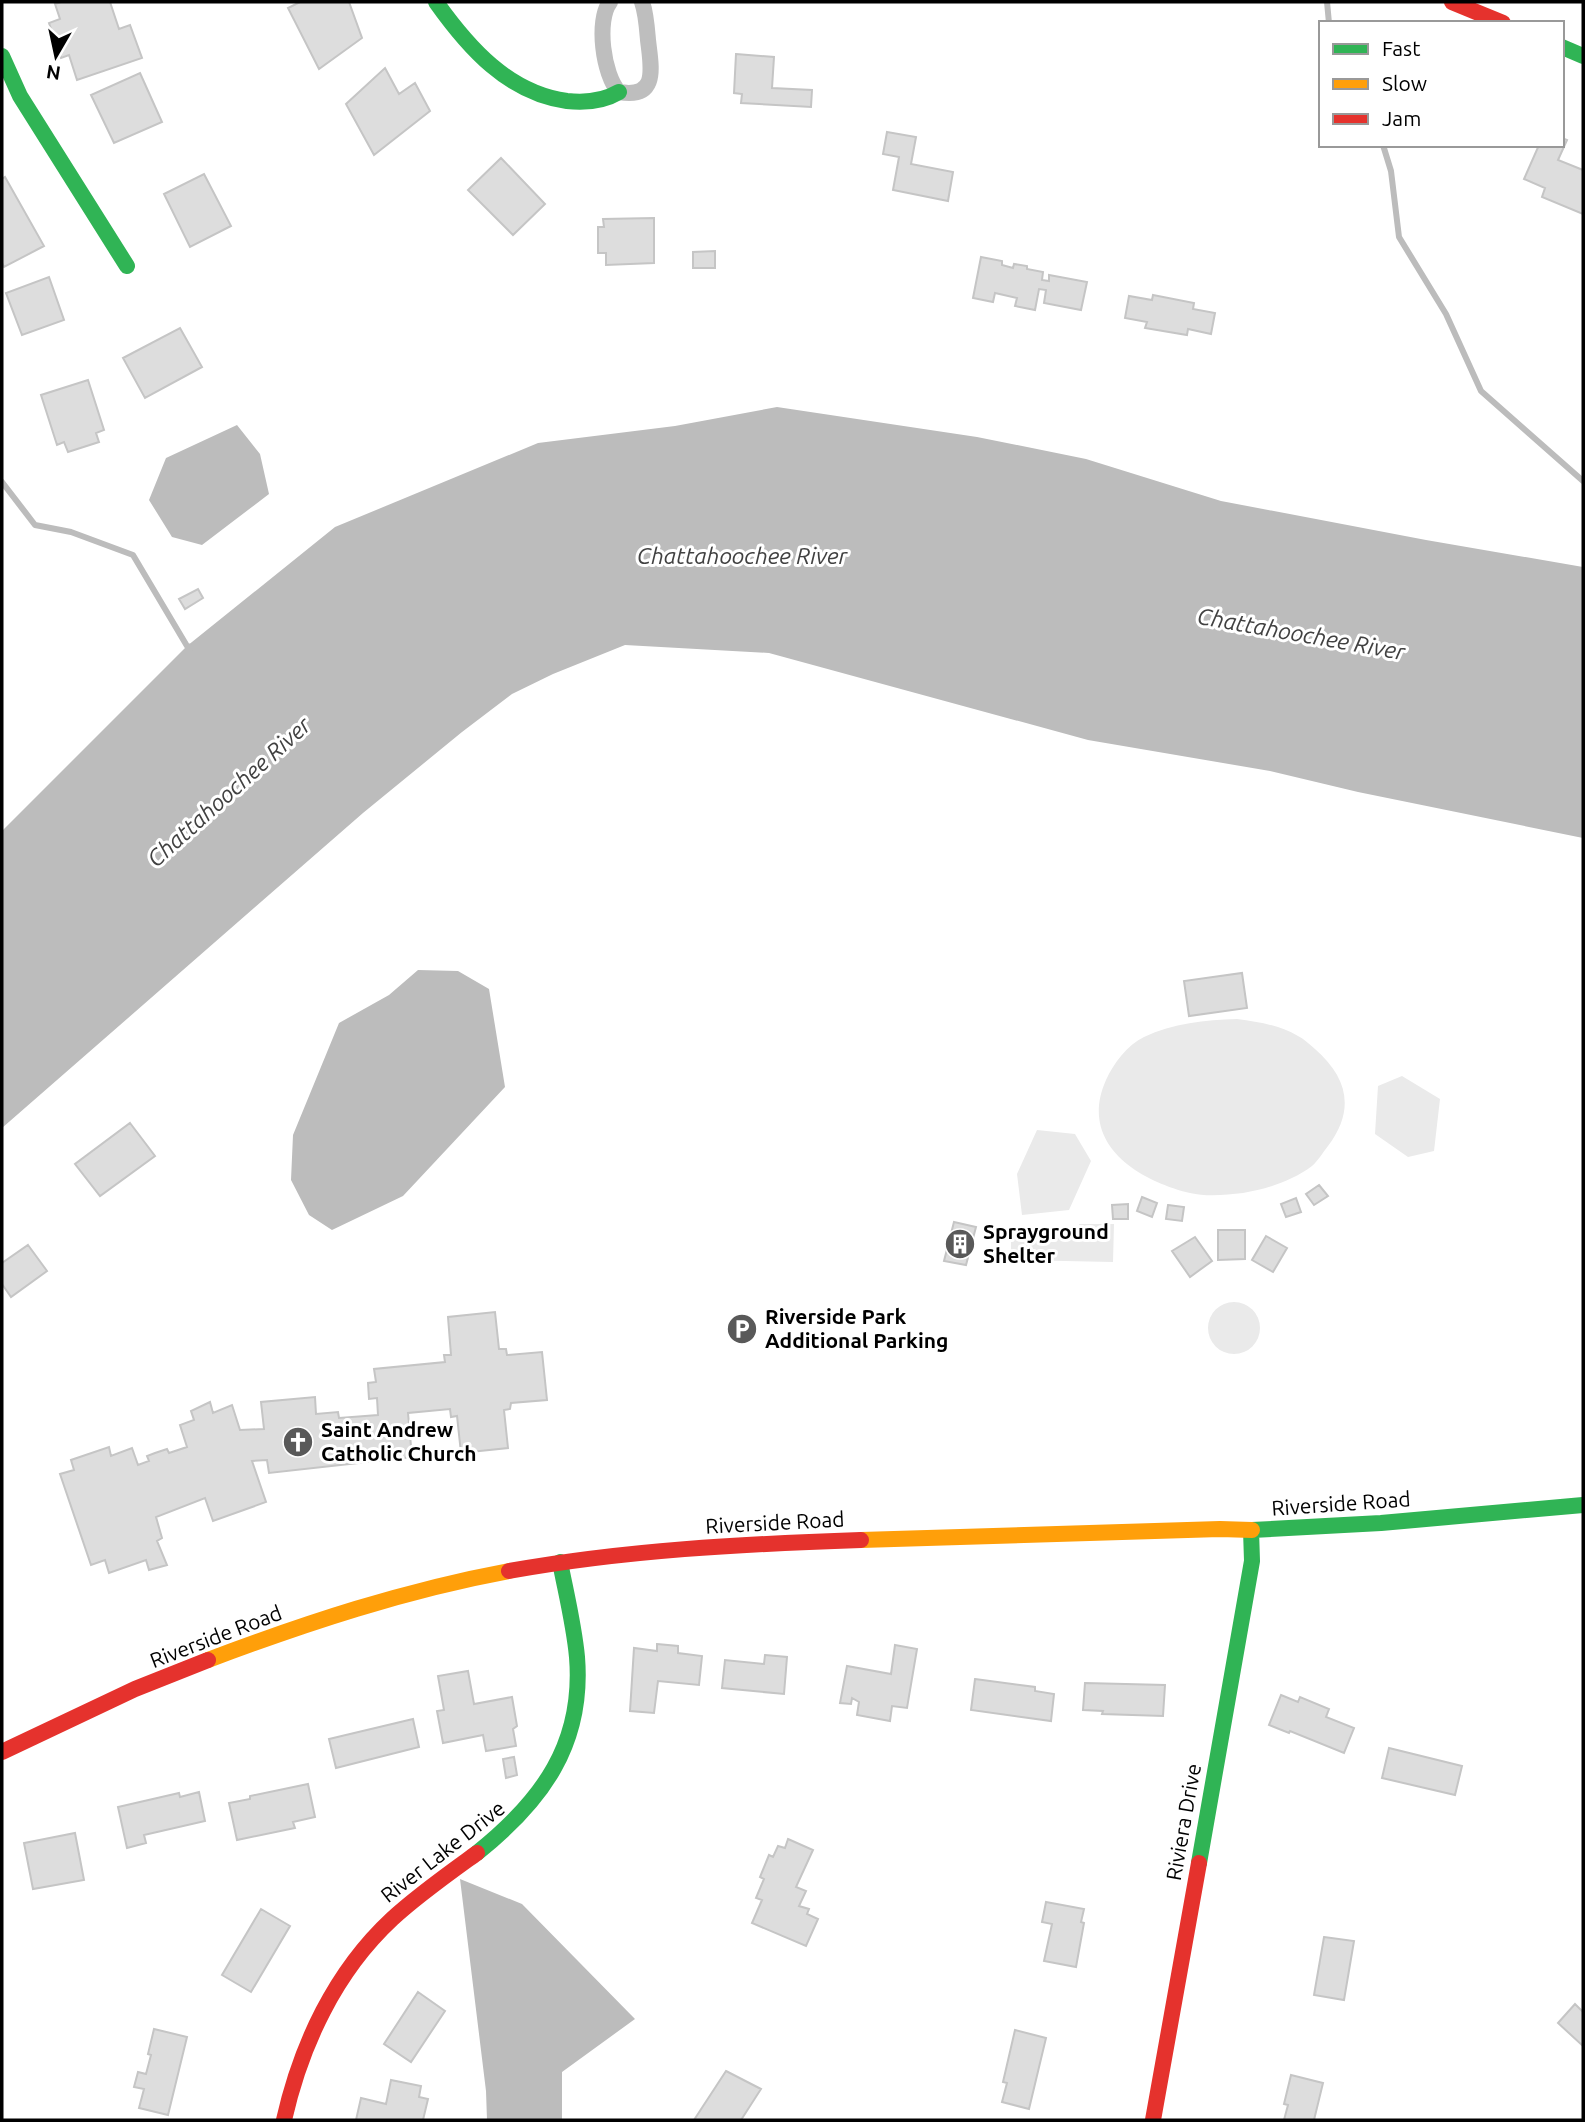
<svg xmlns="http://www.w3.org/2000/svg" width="1585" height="2122" viewBox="0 0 1585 2122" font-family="Ubuntu,sans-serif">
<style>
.green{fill:#eaeaea}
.water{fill:#bcbcbc}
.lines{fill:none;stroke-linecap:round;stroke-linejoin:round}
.stream{stroke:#bcbcbc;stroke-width:6}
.building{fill:#ddd;stroke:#c5c5c5;stroke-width:2}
.street{stroke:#bebebe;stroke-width:16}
.fast{stroke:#30b455;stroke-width:16}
.slow{stroke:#ff9f0a;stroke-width:16}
.jam{stroke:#e5322d;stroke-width:16}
.labels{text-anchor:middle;stroke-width:6;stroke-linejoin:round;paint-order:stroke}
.poi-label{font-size:21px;font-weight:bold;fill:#000;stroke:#fff;text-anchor:start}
.street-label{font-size:21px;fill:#000;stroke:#fff}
.water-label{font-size:23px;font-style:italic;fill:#414141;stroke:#fff}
</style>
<rect width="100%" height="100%" fill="#fff"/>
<!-- green -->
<path class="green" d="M 1237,1019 C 1259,1022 1279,1025 1298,1036 C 1304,1039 1309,1044 1315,1049 C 1347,1077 1356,1109 1328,1146 C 1323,1152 1318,1161 1312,1166 C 1292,1181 1267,1189 1243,1193 C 1226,1195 1207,1197 1190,1193 C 1137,1180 1078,1143 1106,1080 C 1114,1063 1127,1045 1144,1037 C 1173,1023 1205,1020 1237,1019 Z
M 1402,1076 L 1440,1099 L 1434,1151 L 1408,1157 L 1375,1134 L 1378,1086 Z
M 1037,1130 L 1075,1134 L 1091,1161 L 1069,1210 L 1022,1215 L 1017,1174 Z
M 1079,1224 L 1114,1224 L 1113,1262 L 1011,1260 L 1011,1236 L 1078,1238 Z
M1208 1328a26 26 0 1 1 52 0a26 26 0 1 1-52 0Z"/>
<!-- water -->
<path class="water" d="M 777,407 L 977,437 L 1086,459 L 1221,501 L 1426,540 L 1583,567 L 1583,838 L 1358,792 L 1270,771 L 1088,740 L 769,653 L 625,645 L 553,674 L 512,694 L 462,732 L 363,813 L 2,1128 L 2,831 L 187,646 L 335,527 L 538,443 L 675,426 Z
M 237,425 L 260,454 L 269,494 L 202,545 L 172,537 L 149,500 L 166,458 Z
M 418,970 L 458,971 L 489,989 L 505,1087 L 403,1196 L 332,1230 L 309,1215 L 291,1180 L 293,1135 L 339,1023 L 389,995 Z
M 460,1879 L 522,1904 L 635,2019 L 562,2072 L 562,2120 L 487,2120 L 486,2091 Z"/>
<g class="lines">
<!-- stream -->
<path class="stream" d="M 1327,2 L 1329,23
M 1383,145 L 1391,171 L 1399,237 L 1446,314 L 1481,391 L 1583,481
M 2,482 L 35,525 L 71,532 L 133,555 L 187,646 L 194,648"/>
</g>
<!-- building -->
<path class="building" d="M 61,2 L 110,2 L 119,29 L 130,25 L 142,58 L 77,80 L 69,55 L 61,58 L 49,23 L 60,19 L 55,4 Z
M 300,2 L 349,2 L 362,38 L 319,69 L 288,8 Z
M 736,54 L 774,57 L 772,88 L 812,90 L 811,107 L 741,103 L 742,94 L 734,93 Z
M 385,68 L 399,94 L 415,83 L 430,111 L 374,155 L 346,104 Z
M 140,73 L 162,122 L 114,143 L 91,95 Z
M 887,132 L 916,137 L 911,164 L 953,172 L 948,201 L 893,190 L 899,157 L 883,154 Z
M 1562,138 L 1567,140 L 1558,160 L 1583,170 L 1583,214 L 1542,197 L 1545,188 L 1524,179 L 1539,145 L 1562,145 Z
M 501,158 L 545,204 L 513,235 L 468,190 Z
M 204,174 L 231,226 L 190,247 L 164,194 Z
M 5,177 L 44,246 L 4,267 L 2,263 L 2,179 Z
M 654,218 L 654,263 L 606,265 L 606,253 L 598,253 L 598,227 L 604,227 L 603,219 Z
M 715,251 L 715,268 L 693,268 L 693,252 Z
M 981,257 L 1002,261 L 1002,265 L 1013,268 L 1014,264 L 1027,266 L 1027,269 L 1043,272 L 1042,280 L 1049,281 L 1049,275 L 1087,282 L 1081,310 L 1044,303 L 1046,290 L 1039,289 L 1035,310 L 1015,306 L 1017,298 L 995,293 L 993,302 L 973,298 Z
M 49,277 L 64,320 L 22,335 L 6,293 Z
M 1153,295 L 1194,303 L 1193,309 L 1215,313 L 1211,334 L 1188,329 L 1187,335 L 1145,328 L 1147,322 L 1125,318 L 1129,296 L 1152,300 Z
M 180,328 L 202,367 L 145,398 L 123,358 Z
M 88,380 L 104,430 L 96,433 L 99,442 L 68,452 L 64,442 L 57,445 L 41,395 Z
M 198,589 L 203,598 L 185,609 L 179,599 Z
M 1242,973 L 1247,1008 L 1189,1016 L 1184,981 Z
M 130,1123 L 155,1156 L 100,1196 L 75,1164 Z
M 1319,1185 L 1328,1196 L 1314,1205 L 1306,1194 Z
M 1142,1197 L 1157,1203 L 1152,1217 L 1137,1211 Z
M 1296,1198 L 1301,1212 L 1286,1217 L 1281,1204 Z
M 1128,1204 L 1128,1219 L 1113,1219 L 1112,1205 Z
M 1168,1205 L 1184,1207 L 1182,1221 L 1166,1219 Z
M 954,1222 L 976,1227 L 966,1265 L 944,1261 Z
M 1218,1230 L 1245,1230 L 1245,1259 L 1218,1260 Z
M 1266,1236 L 1287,1248 L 1273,1272 L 1252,1260 Z
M 1195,1237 L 1212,1261 L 1190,1277 L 1172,1251 Z
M 28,1245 L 47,1271 L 11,1297 L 2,1284 L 2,1263 Z
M 495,1312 L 499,1349 L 506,1349 L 507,1355 L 542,1352 L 547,1400 L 511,1403 L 510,1409 L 504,1410 L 508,1448 L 461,1453 L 457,1416 L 451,1417 L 450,1409 L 408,1413 L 412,1457 L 269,1473 L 267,1460 L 252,1461 L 266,1502 L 213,1521 L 205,1498 L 156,1517 L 162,1538 L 157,1541 L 167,1565 L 149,1570 L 146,1560 L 109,1573 L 105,1560 L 91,1565 L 60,1474 L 74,1470 L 71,1460 L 109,1447 L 111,1456 L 132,1448 L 138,1465 L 149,1461 L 147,1456 L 155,1453 L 167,1449 L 169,1453 L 187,1447 L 180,1425 L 194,1420 L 191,1411 L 210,1402 L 213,1413 L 232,1405 L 240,1430 L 264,1429 L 261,1402 L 315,1397 L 316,1414 L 338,1412 L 339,1418 L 378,1415 L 377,1398 L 369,1399 L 368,1383 L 376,1382 L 374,1369 L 445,1362 L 444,1355 L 451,1355 L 448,1317 Z
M 657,1644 L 678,1646 L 678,1653 L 702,1656 L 699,1685 L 658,1681 L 654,1713 L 630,1711 L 634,1648 L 657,1651 Z
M 895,1645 L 917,1649 L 907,1708 L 892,1706 L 890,1721 L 857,1715 L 859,1702 L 852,1698 L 851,1704 L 840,1703 L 847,1666 L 891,1674 Z
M 765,1655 L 787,1657 L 784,1694 L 722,1688 L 725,1660 L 764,1664 Z
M 468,1671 L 474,1704 L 512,1697 L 517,1726 L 513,1729 L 516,1746 L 486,1751 L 483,1735 L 443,1743 L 437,1711 L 444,1710 L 438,1676 Z
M 975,1679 L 1035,1687 L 1035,1691 L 1054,1694 L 1051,1721 L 971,1710 Z
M 1085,1683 L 1165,1685 L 1163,1716 L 1102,1714 L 1103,1711 L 1083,1710 Z
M 1281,1695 L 1298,1702 L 1300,1697 L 1329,1709 L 1326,1717 L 1354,1728 L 1344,1753 L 1290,1731 L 1289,1733 L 1269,1725 Z
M 413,1719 L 419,1747 L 336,1768 L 329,1739 Z
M 1389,1748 L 1462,1766 L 1455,1795 L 1382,1778 Z
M 514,1757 L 517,1775 L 506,1778 L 503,1759 Z
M 308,1784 L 315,1817 L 293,1822 L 295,1828 L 237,1840 L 229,1803 L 250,1799 L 250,1796 Z
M 199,1792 L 205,1821 L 144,1835 L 146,1843 L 127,1848 L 118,1807 L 179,1793 L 180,1797 Z
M 75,1833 L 84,1880 L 33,1889 L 24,1843 Z
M 788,1839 L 813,1850 L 796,1887 L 806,1891 L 799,1906 L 809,1909 L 807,1914 L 818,1919 L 806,1946 L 752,1923 L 762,1900 L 756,1898 L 764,1879 L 760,1877 L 769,1855 L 773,1857 L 778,1846 L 785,1848 Z
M 1046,1902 L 1084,1909 L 1081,1922 L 1084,1923 L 1076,1967 L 1044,1961 L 1052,1924 L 1042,1922 Z
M 261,1909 L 290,1926 L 251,1992 L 222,1975 Z
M 1324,1937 L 1354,1941 L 1344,2000 L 1314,1995 Z
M 418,1992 L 445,2011 L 411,2062 L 384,2044 Z
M 1575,2004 L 1583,2012 L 1583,2046 L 1558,2023 Z
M 154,2029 L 187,2037 L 168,2115 L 139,2108 L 144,2089 L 134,2087 L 138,2072 L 146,2074 L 151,2055 L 148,2054 Z
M 1015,2030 L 1046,2038 L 1029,2109 L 1002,2102 L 1007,2083 L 1003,2082 Z
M 726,2071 L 761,2089 L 741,2120 L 694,2120 Z
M 1291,2075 L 1323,2083 L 1314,2120 L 1284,2120 L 1288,2105 L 1284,2104 Z
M 391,2080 L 421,2086 L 419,2097 L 428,2099 L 423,2120 L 356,2120 L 361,2098 L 386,2104 Z"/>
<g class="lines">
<!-- street -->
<path class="street" d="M 610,2 C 596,20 603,75 619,92 C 659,99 651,67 648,40 C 647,28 646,13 642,2"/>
<!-- fast -->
<path class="fast" d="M 436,2 C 468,47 508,93 567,101 C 585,103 602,102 619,92
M 1562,47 L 1583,56
M 2,56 L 20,96 L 127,266
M 1252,1530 L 1381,1523 L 1583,1505
M 477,1853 C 542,1801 584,1744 577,1657 C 574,1625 566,1593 560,1562
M 1199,1863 L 1252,1561 L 1251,1530"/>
<!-- slow -->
<path class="slow" d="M 861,1540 L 1220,1529 L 1252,1530
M 208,1660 C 306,1623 406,1590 509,1571"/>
<!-- jam -->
<path class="jam" d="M 1452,2 L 1503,23
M 509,1571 C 626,1550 742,1544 861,1540
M 2,1752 L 135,1689 L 208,1660
M 284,2120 C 301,2045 335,1972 392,1919 C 418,1895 448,1874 477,1853
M 1153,2120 L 1199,1863"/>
</g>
<!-- icons -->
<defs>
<g id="building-disc" transform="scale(1.575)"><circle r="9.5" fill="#595959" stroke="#fff"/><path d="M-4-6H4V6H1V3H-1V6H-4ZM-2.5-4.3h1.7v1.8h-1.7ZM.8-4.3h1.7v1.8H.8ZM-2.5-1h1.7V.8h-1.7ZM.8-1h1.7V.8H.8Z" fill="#fff"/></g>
<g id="parking-disc" transform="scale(1.575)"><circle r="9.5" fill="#595959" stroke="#fff"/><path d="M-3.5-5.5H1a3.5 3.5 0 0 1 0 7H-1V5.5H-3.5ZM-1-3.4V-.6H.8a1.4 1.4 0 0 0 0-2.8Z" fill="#fff"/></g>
<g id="church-disc" transform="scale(1.575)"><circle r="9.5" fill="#595959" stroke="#fff"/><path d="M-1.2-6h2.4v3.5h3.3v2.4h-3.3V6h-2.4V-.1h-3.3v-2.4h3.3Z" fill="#fff"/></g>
</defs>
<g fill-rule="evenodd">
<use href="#building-disc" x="960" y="1244"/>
<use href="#parking-disc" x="742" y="1329"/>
<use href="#church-disc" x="298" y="1442"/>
</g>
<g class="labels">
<!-- poi labels -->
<g class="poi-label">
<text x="983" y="1239">Sprayground<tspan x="983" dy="24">Shelter</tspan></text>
<text x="765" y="1324">Riverside Park<tspan x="765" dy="24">Additional Parking</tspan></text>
<text x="321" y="1437">Saint Andrew<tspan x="321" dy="24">Catholic Church</tspan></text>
</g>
<!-- street labels -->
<g class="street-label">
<text transform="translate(1341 1504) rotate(-4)" y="7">Riverside Road</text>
<text transform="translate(775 1523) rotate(-3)" y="7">Riverside Road</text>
<text transform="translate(216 1637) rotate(-21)" y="7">Riverside Road</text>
<text transform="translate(1184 1822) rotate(-80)" y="7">Riviera Drive</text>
<text transform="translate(443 1852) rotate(-38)" y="7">River Lake Drive</text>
</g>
<!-- water labels -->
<g class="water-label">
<text x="742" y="564">Chattahoochee River</text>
<text transform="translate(1301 634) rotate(10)" y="8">Chattahoochee River</text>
<text transform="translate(229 792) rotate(-42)" y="8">Chattahoochee River</text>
</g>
</g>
<!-- border -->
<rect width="1585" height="2122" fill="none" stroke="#000000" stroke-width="7"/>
<!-- legend -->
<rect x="1319" y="21" width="245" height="126" fill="#ffffff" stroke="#999999" stroke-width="2"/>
<rect x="1333" y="44" width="35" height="10" fill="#30b455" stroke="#999999" stroke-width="2"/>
<text x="1382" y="56" font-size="21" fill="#000000">Fast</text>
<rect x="1333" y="79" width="35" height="10" fill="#ff9f0a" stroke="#999999" stroke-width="2"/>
<text x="1382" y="91" font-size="21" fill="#000000">Slow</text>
<rect x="1333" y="114" width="35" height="10" fill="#e5322d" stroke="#999999" stroke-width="2"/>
<text x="1382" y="126" font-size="21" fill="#000000">Jam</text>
<!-- north arrow -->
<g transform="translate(56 56) rotate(189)" stroke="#ffffff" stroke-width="5" paint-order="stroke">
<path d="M0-5L12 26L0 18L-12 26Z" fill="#000000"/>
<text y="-10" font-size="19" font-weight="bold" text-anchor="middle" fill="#000000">N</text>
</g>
</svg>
